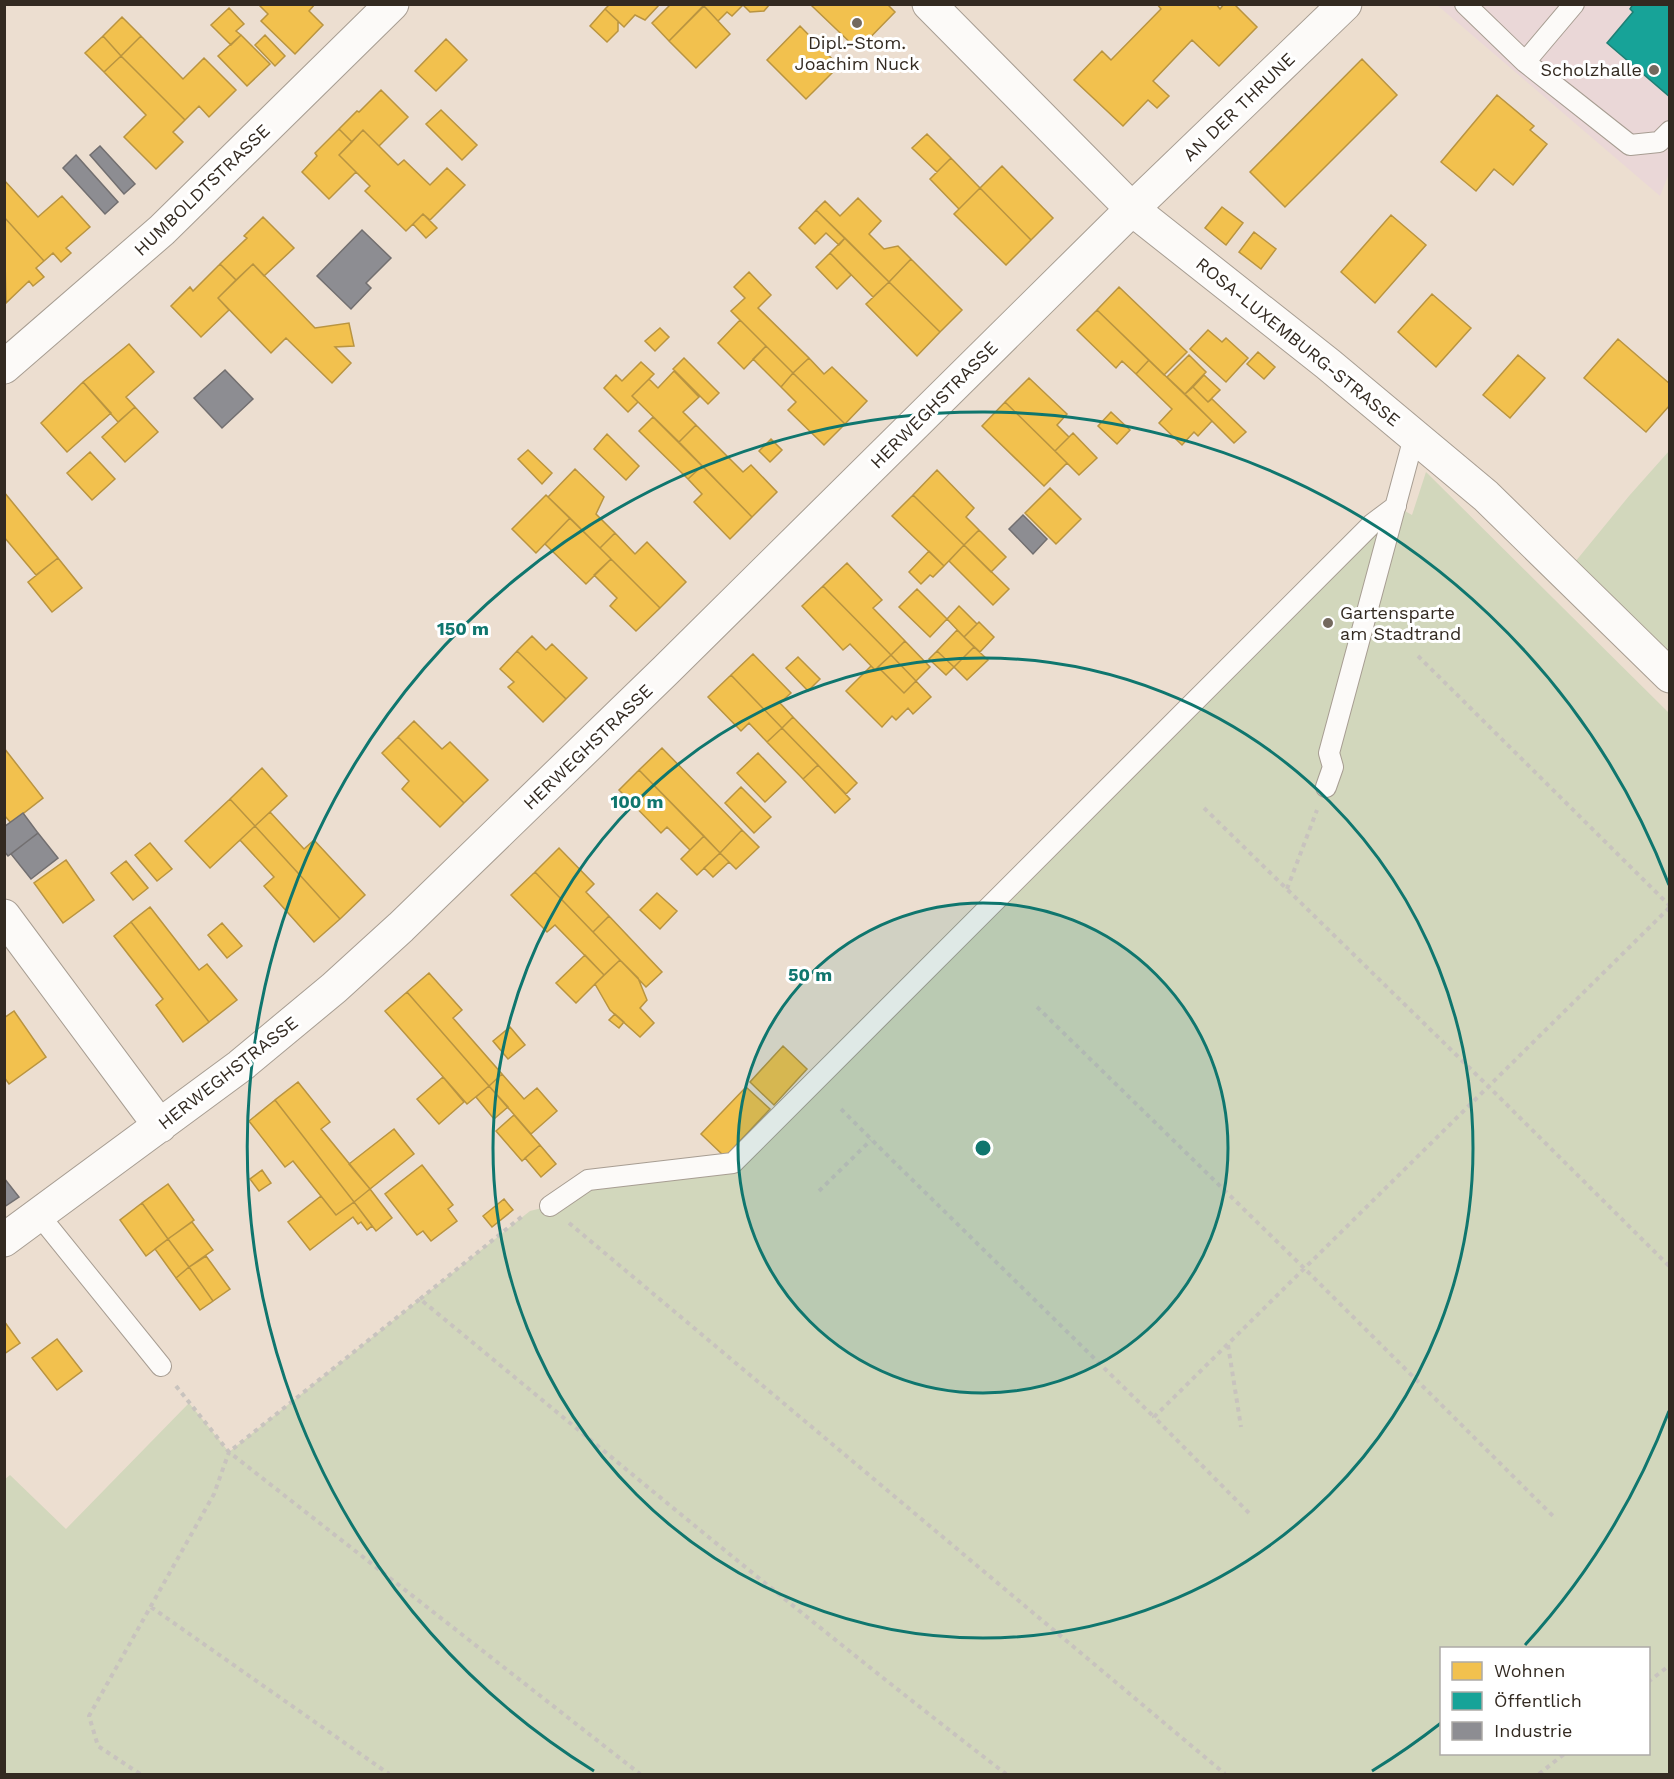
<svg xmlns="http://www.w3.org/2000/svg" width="1674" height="1779" viewBox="0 0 1674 1779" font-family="'Work Sans',sans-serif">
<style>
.commercial{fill:#ead7d7}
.green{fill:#d2d7bc;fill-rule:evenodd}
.homes{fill:#f2c14e;stroke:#b99440;stroke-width:1.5}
.public{fill:#17a398;stroke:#1f7f74;stroke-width:1.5}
.industry{fill:#8d8d92;stroke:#726f70;stroke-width:1.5}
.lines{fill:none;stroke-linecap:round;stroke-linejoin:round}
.lane-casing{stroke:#a79d92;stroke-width:22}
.street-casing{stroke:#a79d92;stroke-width:35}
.path{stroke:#c8c3be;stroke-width:4;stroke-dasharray:4.5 4.5;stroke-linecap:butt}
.lane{stroke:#fcfaf8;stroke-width:20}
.street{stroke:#fcfaf8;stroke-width:33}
.ring{fill:none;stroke:#0f766e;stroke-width:3}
.poi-dot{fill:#74695e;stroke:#fff;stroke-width:2}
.labels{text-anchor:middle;stroke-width:6;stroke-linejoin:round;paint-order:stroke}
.poi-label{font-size:18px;fill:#332a21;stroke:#fff}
.street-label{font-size:18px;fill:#332a21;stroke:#fff}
.centre{fill:#0f766e;stroke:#fff;stroke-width:3}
.ring-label{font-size:18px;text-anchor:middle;font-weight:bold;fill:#0f766e;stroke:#fff;stroke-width:6;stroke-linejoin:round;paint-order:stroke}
</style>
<rect width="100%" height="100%" fill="#ecded0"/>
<!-- commercial -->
<path class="commercial" d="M 1437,5 L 1669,5 L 1670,171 L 1660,196 Z"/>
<!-- green -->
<path class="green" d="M 1669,451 L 1669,674 L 1566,573 L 1629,496 Z
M 1426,472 L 1669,713 L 1669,1774 L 5,1774 L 4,1480 L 10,1475 L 66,1529 L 189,1403 L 229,1452 L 530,1211 L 550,1206 L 588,1181 L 734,1164 L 1396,506 L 1412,515 ZM 1442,1648 L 1648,1648 L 1648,1754 L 1442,1754 Z"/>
<!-- homes -->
<path class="homes" d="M 258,4 L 315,4 L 309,11 L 323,25 L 295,54 L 261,21 L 268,14 Z
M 610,4 L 660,4 L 645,20 L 635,15 L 624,27 L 605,9 Z
M 671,4 L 705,4 L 669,41 L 652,23 Z
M 705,4 L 770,4 L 764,11 L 750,12 L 743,5 L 732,16 L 727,12 L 718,21 L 704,6 Z
M 814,4 L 887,4 L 895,12 L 858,50 L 812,6 Z
M 1157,4 L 1216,4 L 1220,9 L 1224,4 L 1234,4 L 1257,27 L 1219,66 L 1192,40 L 1153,81 L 1169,96 L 1157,108 L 1148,100 L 1123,126 L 1074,80 L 1102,51 L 1111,60 L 1161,9 Z
M 704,6 L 730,34 L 696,68 L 669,41 Z
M 229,8 L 244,24 L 236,31 L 241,35 L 231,45 L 211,25 Z
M 605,9 L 618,21 L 618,31 L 607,42 L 590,26 Z
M 122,17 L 141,36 L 121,56 L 103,36 Z
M 800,26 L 839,66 L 806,99 L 767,60 Z
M 241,35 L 270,64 L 247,86 L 218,56 Z
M 265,35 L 285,56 L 275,66 L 255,45 Z
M 103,36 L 121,56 L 104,72 L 85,53 Z
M 141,36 L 183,79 L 204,58 L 236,90 L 209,117 L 199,106 L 185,120 L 121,56 Z
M 446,39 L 467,60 L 436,91 L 415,71 Z
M 121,56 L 185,120 L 173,132 L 183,142 L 156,169 L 124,137 L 146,115 L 104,72 Z
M 1362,59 L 1397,95 L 1285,207 L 1250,172 Z
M 381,90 L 408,117 L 379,146 L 363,130 L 352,142 L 339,129 L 357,111 L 359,112 Z
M 1497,95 L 1534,126 L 1530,130 L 1547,144 L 1513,185 L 1494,169 L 1476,191 L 1441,162 Z
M 441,110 L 477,145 L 462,160 L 426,124 Z
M 339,129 L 352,142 L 339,155 L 356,172 L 329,199 L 302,172 L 317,156 L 315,153 Z
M 363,130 L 398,165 L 404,160 L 430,185 L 447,168 L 465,185 L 430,220 L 423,214 L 406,231 L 365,191 L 370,186 L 339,155 Z
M 927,134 L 951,158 L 937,172 L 912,148 Z
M 951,158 L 980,188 L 959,209 L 930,179 Z
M 1002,166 L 1053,218 L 1031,240 L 980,188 Z
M 4,180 L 38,217 L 62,196 L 90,227 L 66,248 L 71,253 L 61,262 L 53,253 L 44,261 L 4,217 Z
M 980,188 L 1031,240 L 1006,265 L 954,214 Z
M 858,198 L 881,221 L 869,234 L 884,249 L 898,246 L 911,259 L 889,282 L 816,210 L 825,201 L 840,216 Z
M 1222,207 L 1243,223 L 1226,245 L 1205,228 Z
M 816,210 L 845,238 L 839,245 L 826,233 L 815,244 L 799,228 Z
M 423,214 L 437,228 L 426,238 L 413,224 Z
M 1391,215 L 1426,245 L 1375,303 L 1341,272 Z
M 4,217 L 44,261 L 36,268 L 44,277 L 33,286 L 29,281 L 6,303 Z
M 263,217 L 294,248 L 264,276 L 253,264 L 236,280 L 220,264 L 247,238 L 244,236 Z
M 1254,232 L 1276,249 L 1261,269 L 1239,252 Z
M 845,238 L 889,282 L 873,297 L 830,253 Z
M 830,253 L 851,275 L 837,289 L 816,267 Z
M 911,259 L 962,310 L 940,332 L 889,282 Z
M 220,264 L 236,280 L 218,298 L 229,310 L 201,337 L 171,306 L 190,287 L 193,291 Z
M 253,264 L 315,328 L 349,323 L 354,346 L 335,347 L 351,363 L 332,383 L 286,338 L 271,353 L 218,298 Z
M 749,272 L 771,295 L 758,308 L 809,358 L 793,373 L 731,311 L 745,298 L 734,287 Z
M 889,282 L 940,332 L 917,356 L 866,304 Z
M 1119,287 L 1187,352 L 1164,375 L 1097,310 Z
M 1432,294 L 1471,328 L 1436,367 L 1398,332 Z
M 1097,310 L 1149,360 L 1136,374 L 1122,361 L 1116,368 L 1077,330 Z
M 740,320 L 766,346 L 744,369 L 718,343 Z
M 660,328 L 669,337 L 655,351 L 645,341 Z
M 1208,330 L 1222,342 L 1226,338 L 1248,358 L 1226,382 L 1190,349 Z
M 1618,339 L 1670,384 L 1670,405 L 1646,432 L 1584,378 Z
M 129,344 L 154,372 L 126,397 L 135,407 L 118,422 L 83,382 Z
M 766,346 L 793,373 L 781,387 L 753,359 Z
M 1258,352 L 1275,367 L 1264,379 L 1247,364 Z
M 1189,355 L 1206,372 L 1185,394 L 1167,377 Z
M 1518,355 L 1545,378 L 1510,418 L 1483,395 Z
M 684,358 L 719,393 L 708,404 L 673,369 Z
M 809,358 L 824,374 L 832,367 L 867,401 L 845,424 L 793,373 Z
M 1149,360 L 1212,421 L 1198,436 L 1194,432 L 1182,445 L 1159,423 L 1172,409 L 1136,374 Z
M 641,362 L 654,374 L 632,396 L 638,402 L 628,412 L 604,388 L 616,375 L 622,381 Z
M 674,371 L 699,397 L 683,412 L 696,425 L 679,442 L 632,396 L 649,379 L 658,388 Z
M 793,373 L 845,424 L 824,445 L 788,410 L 796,402 L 781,387 Z
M 1204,375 L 1220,390 L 1208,402 L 1193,387 Z
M 1029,378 L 1067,414 L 1057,425 L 1069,437 L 1055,451 L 1005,402 Z
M 83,382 L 111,413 L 67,452 L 41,423 Z
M 1193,387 L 1208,402 L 1212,399 L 1246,432 L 1234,443 L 1185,394 Z
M 1005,402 L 1067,463 L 1044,486 L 982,426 Z
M 135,407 L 158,432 L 125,462 L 102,437 Z
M 1111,412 L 1130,430 L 1117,444 L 1098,426 Z
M 653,417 L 702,466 L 688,479 L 639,431 Z
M 696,425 L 743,472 L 751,465 L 777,492 L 752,517 L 679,442 Z
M 1073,433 L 1097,458 L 1079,475 L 1055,451 Z
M 607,434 L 639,466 L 626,480 L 594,449 Z
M 771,439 L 782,450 L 770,462 L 759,451 Z
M 528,450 L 552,473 L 542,484 L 518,459 Z
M 90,452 L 115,479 L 92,500 L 67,473 Z
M 702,466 L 752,517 L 730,539 L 694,502 L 702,494 L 688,479 Z
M 575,469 L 604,497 L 596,514 L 615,533 L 600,548 L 548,497 Z
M 937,470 L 974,508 L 966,517 L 979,530 L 964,545 L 913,495 Z
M 1050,488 L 1081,519 L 1056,544 L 1025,513 Z
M 4,492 L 58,558 L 36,575 L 4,537 Z
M 546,495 L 570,518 L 536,553 L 512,529 Z
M 913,495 L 964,545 L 944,566 L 892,516 Z
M 570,518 L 611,559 L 586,584 L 545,544 Z
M 979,530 L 1006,557 L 991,572 L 964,545 Z
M 615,533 L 635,554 L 647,542 L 686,582 L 660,608 L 600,548 Z
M 964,545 L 1009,589 L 993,605 L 949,561 Z
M 929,551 L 944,566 L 933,577 L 930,575 L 921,584 L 909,572 Z
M 58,558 L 82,588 L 52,612 L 28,582 Z
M 611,559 L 660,608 L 636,631 L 610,606 L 617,598 L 594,575 Z
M 847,563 L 882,600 L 873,608 L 905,641 L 891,655 L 823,586 Z
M 823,586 L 891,655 L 875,670 L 850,644 L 843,650 L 802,606 Z
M 917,589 L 947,619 L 930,637 L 899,607 Z
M 959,606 L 977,624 L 964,637 L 947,619 Z
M 979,622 L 994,637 L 980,652 L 964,637 Z
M 957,630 L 974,647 L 954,667 L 937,651 Z
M 532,636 L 546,650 L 552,644 L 587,678 L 566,699 L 517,651 Z
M 905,641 L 930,667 L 916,681 L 891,655 Z
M 974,647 L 988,660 L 967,680 L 954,667 Z
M 517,651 L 566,699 L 543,722 L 508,687 L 514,682 L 500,669 Z
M 937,651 L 954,667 L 946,675 L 929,659 Z
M 753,654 L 791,693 L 780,703 L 793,717 L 782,728 L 731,675 Z
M 891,655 L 916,681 L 904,693 L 878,667 Z
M 798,657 L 820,679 L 808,691 L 786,668 Z
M 871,666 L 875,670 L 878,667 L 904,693 L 916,681 L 931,697 L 913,714 L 908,708 L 896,720 L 892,716 L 882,727 L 846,691 Z
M 731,675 L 782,728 L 767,742 L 749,723 L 741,731 L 708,697 Z
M 793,717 L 857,783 L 846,794 L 782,728 Z
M 414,721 L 442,749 L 450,742 L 488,780 L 464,803 L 398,737 Z
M 782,728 L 818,765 L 803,779 L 767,742 Z
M 398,737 L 464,803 L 440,827 L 402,789 L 409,781 L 382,753 Z
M 4,748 L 43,798 L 11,823 L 4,815 Z
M 662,748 L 742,830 L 720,853 L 639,770 Z
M 758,753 L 786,782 L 765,802 L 737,773 Z
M 818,765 L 850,799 L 835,813 L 803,779 Z
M 262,768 L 287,796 L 255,826 L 230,799 Z
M 639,770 L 704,836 L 690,850 L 667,827 L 661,833 L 619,790 Z
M 741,787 L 771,817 L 754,833 L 725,803 Z
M 230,799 L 255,826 L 210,868 L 185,841 Z
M 270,812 L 304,849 L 314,840 L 365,895 L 340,919 L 255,826 Z
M 255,826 L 340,919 L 314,942 L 264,886 L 274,877 L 240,840 Z
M 742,830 L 759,847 L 736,869 L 720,853 Z
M 704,836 L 720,853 L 697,875 L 681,859 Z
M 150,843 L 172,869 L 157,881 L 135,855 Z
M 559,848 L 594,884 L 586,892 L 609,916 L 593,932 L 535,872 Z
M 720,853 L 729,862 L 713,877 L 704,868 Z
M 66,860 L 94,900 L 63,923 L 34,883 Z
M 126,861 L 148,888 L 133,900 L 111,873 Z
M 535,872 L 620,960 L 604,975 L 555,925 L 547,932 L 511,895 Z
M 657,893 L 677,911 L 660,929 L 640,910 Z
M 150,907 L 199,970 L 207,964 L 237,1000 L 209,1022 L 131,922 Z
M 609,916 L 662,972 L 646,987 L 593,932 Z
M 131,922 L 209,1022 L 183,1042 L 156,1005 L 163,999 L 114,936 Z
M 222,923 L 242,946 L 227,958 L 208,935 Z
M 585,955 L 604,975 L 576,1003 L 556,983 Z
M 620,960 L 638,978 L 647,1000 L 640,1008 L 654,1023 L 640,1037 L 610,1010 L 595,984 Z
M 429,973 L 462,1010 L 453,1018 L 502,1074 L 489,1086 L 407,992 Z
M 407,992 L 489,1086 L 467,1104 L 385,1011 Z
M 14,1011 L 46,1057 L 9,1084 L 4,1077 L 4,1018 Z
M 615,1014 L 624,1022 L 619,1028 L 609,1020 Z
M 510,1027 L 525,1045 L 508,1059 L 493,1041 Z
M 783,1046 L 807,1069 L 774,1105 L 750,1082 Z
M 502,1074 L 524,1099 L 537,1088 L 557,1111 L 531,1134 L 489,1086 Z
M 443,1077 L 464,1102 L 439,1124 L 417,1099 Z
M 298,1082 L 330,1122 L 321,1129 L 370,1189 L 354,1202 L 275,1100 Z
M 489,1086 L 508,1107 L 494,1119 L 476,1097 Z
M 746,1087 L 770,1109 L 725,1157 L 701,1134 Z
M 275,1100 L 354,1202 L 336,1215 L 293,1161 L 285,1167 L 249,1121 Z
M 514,1115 L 540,1145 L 522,1161 L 496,1131 Z
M 394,1129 L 414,1154 L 370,1189 L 349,1164 Z
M 540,1145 L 556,1164 L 541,1177 L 525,1158 Z
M 422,1165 L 453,1205 L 448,1209 L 457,1221 L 431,1241 L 423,1231 L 417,1235 L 385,1194 Z
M 262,1170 L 271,1183 L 259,1191 L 250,1179 Z
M 168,1184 L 194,1220 L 168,1239 L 142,1203 Z
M 370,1189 L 392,1218 L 376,1231 L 354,1202 Z
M 321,1196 L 336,1215 L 354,1202 L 372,1226 L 367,1230 L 361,1222 L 358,1224 L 353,1217 L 310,1250 L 288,1222 Z
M 504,1199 L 513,1210 L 492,1227 L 483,1216 Z
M 142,1203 L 168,1239 L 146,1256 L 120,1220 Z
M 192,1222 L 213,1250 L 189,1267 L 168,1239 Z
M 168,1239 L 189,1267 L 176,1278 L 155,1249 Z
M 206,1256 L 230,1289 L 213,1301 L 189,1267 Z
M 189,1267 L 213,1301 L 200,1310 L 176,1278 Z
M 4,1321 L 20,1343 L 4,1354 Z
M 57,1339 L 82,1371 L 57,1390 L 32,1358 Z"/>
<!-- public -->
<path class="public" d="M 1633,4 L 1670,4 L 1670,97 L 1607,43 L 1633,12 L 1630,9 Z"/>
<!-- industry -->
<path class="industry" d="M 100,146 L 135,184 L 124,194 L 90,155 Z
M 76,155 L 118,202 L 105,214 L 63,168 Z
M 362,230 L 391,258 L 366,283 L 371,288 L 351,309 L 317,276 Z
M 225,370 L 253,399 L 222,428 L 194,398 Z
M 1023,515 L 1047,539 L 1033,554 L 1009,529 Z
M 23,813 L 38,833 L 8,856 L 4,851 L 4,827 Z
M 38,833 L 58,858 L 31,879 L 11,854 Z
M 4,1178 L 19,1197 L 4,1207 Z"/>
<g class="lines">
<!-- lane casing -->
<g class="lane-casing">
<path id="lane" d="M 1465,4 L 1525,62 L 1630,145 L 1659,142 L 1670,131
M 1525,62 L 1574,4
M 1326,787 L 1333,767 L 1329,753 L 1414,437
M 550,1206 L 588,1180 L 733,1163 L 1372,524 L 1396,506
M 39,1215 L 161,1366"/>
</g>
<!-- street casing -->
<g class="street-casing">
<path id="street" d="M 929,4 L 1132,209 L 1328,364 L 1486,496 L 1670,676
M 4,367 L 162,230 L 392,4
M 4,916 L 160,1126
M 4,1240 L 240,1066 L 334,988 L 401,927 L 666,670 L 1132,209 L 1345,4"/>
</g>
<!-- path -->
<path class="path" d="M 1418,656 L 1670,906
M 1204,808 L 1488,1086 L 1670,1267
M 1287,889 L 1317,810
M 1037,1007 L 1305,1269 L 1556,1519
M 841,1109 L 885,1153 L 1154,1417
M 819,1191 L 871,1140
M 569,1223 L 1225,1774
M 420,1299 L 525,1214
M 1228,1345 L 1241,1427
M 176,1386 L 229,1452 L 420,1299 C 614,1459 807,1621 1006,1774
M 1249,1513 L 1154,1417 L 1670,907
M 151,1607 L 389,1774
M 1648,1682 L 1670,1665
M 140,1774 L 98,1746 L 89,1716 L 214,1494 L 229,1452 L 640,1774
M 1539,1774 L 1564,1754"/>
<!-- lane -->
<use href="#lane" class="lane"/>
<!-- street -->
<use href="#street" class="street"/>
</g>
<!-- distance rings -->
<circle cx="983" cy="1148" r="245" fill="#0f766e" fill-opacity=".12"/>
<g class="ring">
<circle cx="983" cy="1148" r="245"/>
<circle cx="983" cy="1148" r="490"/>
<path d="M1669 1411A735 735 0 0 1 1525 1645M1441 1723A735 735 0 0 1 1372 1771M594 1771A735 735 0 1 1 1669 885"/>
</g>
<!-- markers -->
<g class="poi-dot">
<circle cx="857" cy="23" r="6"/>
<circle cx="1654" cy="70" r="6"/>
<circle cx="1328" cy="623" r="6"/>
</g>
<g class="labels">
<!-- poi labels -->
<g class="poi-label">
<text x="857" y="49">Dipl.-Stom.<tspan x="857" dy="21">Joachim Nuck</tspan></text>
<text x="1642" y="76" text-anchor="end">Scholzhalle</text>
<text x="1340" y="619" text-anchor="start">Gartensparte<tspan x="1340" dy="21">am Stadtrand</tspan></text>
</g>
<!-- street labels -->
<g class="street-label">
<text transform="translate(1239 107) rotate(-44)" y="6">AN DER THRUNE</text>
<text transform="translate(202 190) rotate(-44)" y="6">HUMBOLDTSTRASSE</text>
<text transform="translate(1298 342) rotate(39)" y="6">ROSA-LUXEMBURG-STRASSE</text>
<text transform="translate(934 405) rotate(-45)" y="6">HERWEGHSTRASSE</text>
<text transform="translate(588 747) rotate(-44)" y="6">HERWEGHSTRASSE</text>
<text transform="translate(228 1073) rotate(-38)" y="6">HERWEGHSTRASSE</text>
</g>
</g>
<circle cx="983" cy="1148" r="9" class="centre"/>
<g class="ring-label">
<text x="463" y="635">150 m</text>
<text x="637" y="808">100 m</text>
<text x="810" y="981">50 m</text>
</g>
<!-- border -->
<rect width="1674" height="1779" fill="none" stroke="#332a21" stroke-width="12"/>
<!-- legend -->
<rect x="1440" y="1647" width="210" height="108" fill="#ffffff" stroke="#adaaa6" stroke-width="1.5"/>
<rect x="1452" y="1662" width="30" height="18" fill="#f2c14e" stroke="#adaaa6" stroke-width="1.5"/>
<text x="1494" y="1677" font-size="18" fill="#332a21">Wohnen</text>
<rect x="1452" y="1692" width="30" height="18" fill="#17a398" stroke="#adaaa6" stroke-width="1.5"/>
<text x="1494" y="1707" font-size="18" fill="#332a21">Öffentlich</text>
<rect x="1452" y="1722" width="30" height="18" fill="#8d8d92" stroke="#adaaa6" stroke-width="1.5"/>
<text x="1494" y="1737" font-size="18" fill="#332a21">Industrie</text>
</svg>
